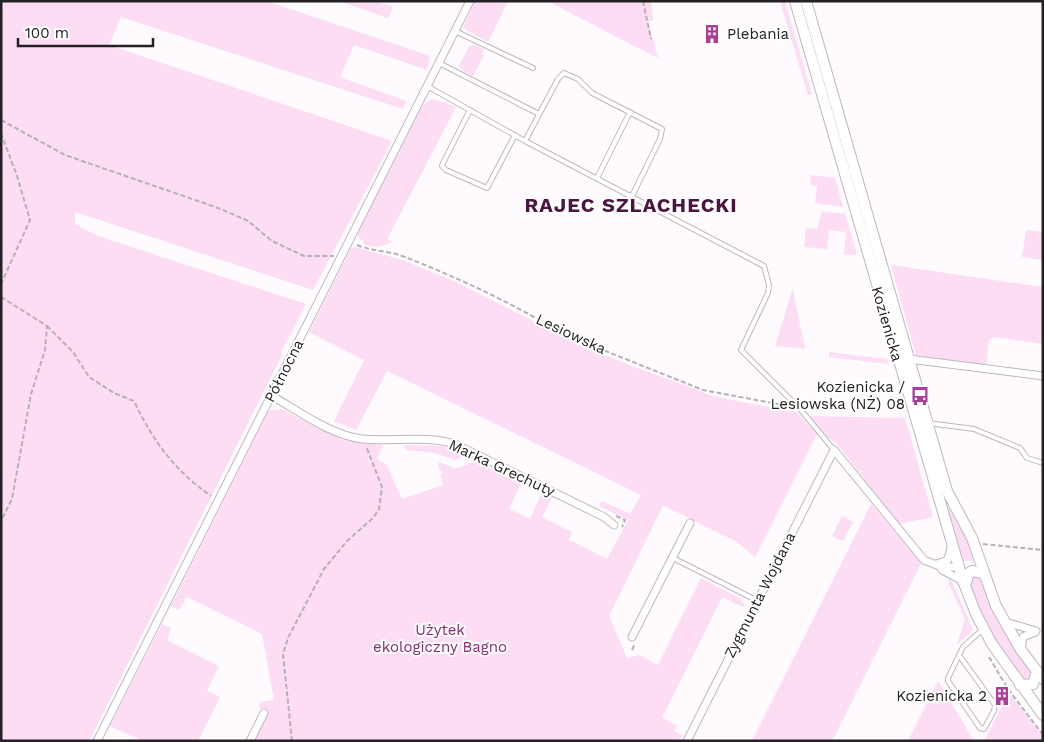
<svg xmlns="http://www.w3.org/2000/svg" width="1044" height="742" viewBox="0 0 1044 742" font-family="'Work Sans',sans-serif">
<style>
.green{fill:#fdddf4}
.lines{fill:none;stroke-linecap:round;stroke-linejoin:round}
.service-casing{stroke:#bfb7bd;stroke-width:6}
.minor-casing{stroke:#bfb7bd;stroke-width:9}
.secondary-casing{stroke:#bfb7bd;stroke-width:12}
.path{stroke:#b5b1b4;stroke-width:2;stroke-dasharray:5 2.5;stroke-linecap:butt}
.service{stroke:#fff;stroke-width:4}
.minor{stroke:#fff;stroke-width:7}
.secondary{stroke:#fff;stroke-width:10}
.labels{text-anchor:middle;stroke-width:4;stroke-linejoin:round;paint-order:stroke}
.poi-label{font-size:15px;fill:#242023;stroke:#fff;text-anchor:end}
.street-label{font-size:15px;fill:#242023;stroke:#fff}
.park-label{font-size:15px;fill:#8a2878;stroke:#fff}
.district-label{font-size:20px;font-weight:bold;letter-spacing:1px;fill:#4c1541;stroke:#fff}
</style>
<rect width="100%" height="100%" fill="#fffafd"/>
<!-- green -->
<path class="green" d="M 1,1 L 267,1 L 430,56 L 427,70 L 354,45 L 340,77 L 406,101 L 403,109 L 121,17 L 109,45 L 392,141 L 313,290 L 75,212 L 75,224 L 98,236 L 306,304 L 281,352 L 283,353 L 89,741 L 1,741 Z
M 339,1 L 375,1 L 393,7 L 388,18 Z
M 475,1 L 508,1 L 488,42 L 463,28 Z
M 547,1 L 651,1 L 653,20 L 648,22 L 658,58 Z
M 780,1 L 785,1 L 812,95 L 808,95 Z
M 475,45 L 484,49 L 482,54 L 484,55 L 473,76 L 465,72 L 459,66 L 469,46 Z
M 431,99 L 444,102 L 456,107 L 387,239 L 392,242 L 379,247 L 365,245 L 357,234 L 423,105 Z
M 811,175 L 835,178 L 843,207 L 815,203 L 817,186 L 810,185 Z
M 822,211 L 845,214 L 857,255 L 844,254 L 846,232 L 829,230 L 827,249 L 804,247 L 806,228 L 817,229 Z
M 1026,230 L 1043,232 L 1043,260 L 1022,257 Z
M 355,247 L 403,260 L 458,283 L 567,338 L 619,361 L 716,397 L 796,412 L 817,434 L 755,557 L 735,541 L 663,505 L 609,616 L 627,658 L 639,655 L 658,665 L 701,578 L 741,599 L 745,608 L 722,597 L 662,718 L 677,726 L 674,731 L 683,736 L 677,740 L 674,738 L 672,741 L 252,741 L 266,712 L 259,707 L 261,702 L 274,700 L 262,634 L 187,597 L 179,610 L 171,606 L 269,410 L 282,409 L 342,440 L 383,445 L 377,459 L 386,464 L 402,499 L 443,485 L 440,475 L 442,474 L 438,465 L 439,462 L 456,469 L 476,461 L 521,483 L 509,509 L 530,519 L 542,493 L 552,497 L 542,517 L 572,532 L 569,540 L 607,559 L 628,520 L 599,506 L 602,501 L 630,514 L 641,495 L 387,371 L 356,430 L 334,421 L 364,360 L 309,332 L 351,248 Z
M 891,265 L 1043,287 L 1043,344 L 994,337 L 989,340 L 986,365 L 916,356 Z
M 793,288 L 794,296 L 805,349 L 775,346 Z
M 829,352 L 887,359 L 888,364 L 829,357 Z
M 810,416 L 905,418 L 933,517 L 899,524 L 836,443 L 825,435 Z
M 404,445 L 443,446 L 466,456 L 455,460 L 435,453 L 406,450 Z
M 871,504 L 921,563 L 832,741 L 752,741 Z
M 947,505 L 965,536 L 973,560 L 962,562 Z
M 842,516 L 853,522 L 843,541 L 832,536 Z
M 973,576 L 979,577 L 1009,640 L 1031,672 L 1029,679 L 1023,679 C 1002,650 978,617 970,581 Z
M 950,577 L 973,630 L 957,645 L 965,619 L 949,584 L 946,590 Z
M 162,624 L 171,628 L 167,640 L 219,666 L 207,690 L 220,697 L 198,741 L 143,741 L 110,726 Z
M 938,681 L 974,741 L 908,741 Z
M 1009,693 L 1043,737 L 1043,741 L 984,741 Z"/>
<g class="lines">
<!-- service casing -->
<g class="service-casing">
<path id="service" d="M 455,31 L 533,68
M 439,63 L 539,114
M 427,86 L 525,141 L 764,266 L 769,285 L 768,293 L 741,350 L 800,409 L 834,450
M 470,110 L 443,163 L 442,166 L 446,170 L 487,188 L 515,135
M 525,141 L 558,79 L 564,73 L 578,79 L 592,93 L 662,129 L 660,139 L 632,196
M 597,178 L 630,112
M 928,423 L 974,429 L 1020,448 L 1027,458 L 1043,463
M 673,558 L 758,601
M 959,655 L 995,705 L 994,711 L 984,729 L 980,728 L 948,681 L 948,678 L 963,647 L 982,630"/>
</g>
<!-- minor casing -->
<g class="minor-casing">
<path id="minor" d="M 909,359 L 1043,376
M 272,396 C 299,411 330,435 362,439 C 393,442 425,435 455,444 L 604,517 L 614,525
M 937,564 L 948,560 L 951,547
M 942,570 L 963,581
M 1005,622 L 1036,631
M 632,637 L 690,523
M 1021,650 L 1023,637 L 1035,632
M 97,741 L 470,1
M 250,741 L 264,713
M 687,741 L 834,450 L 924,560 L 942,567 L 959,567"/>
</g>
<!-- secondary casing -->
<g class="secondary-casing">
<path id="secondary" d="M 795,1 L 963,581 L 976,614 L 992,644 L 1043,715
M 806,1 L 947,491 L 972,538 L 996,606 L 1021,650 L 1043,679
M 965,585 L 969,573 L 972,571 L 982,573
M 1020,685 L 1033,684 L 1037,671"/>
</g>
<!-- path -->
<path class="path" d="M 643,1 L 651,39
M 1,120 L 65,155 L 221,209 L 248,221 L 272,241 L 304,256 L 334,256
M 1,133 L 17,176 L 30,220 L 1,284
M 357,245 C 372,251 389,251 405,257 C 459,278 514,304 563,334 L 703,390 L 788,406
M 1,297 L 47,326 L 45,350 L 31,394 L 12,499 L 1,521
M 47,326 L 73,352 L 89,377 L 114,393 L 134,401 C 153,441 174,470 211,496
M 616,516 L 625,520 L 622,527
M 983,544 L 1043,550
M 632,650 L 635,644
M 989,657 L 1008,689 L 1043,735
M 292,741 L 283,654 L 288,638 L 324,569 L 347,541 L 373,518 L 379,509 L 382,487 L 366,446"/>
<!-- service -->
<use href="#service" class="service"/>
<!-- minor -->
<use href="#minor" class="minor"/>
<!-- secondary -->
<use href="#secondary" class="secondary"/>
</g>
<!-- icons -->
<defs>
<g id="building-bare" transform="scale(1.5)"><path d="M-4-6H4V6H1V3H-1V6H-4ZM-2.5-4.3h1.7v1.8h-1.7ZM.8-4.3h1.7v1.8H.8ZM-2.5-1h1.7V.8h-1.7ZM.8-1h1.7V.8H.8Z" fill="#ae3d98" stroke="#fff" stroke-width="2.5" paint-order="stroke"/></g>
<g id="bus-bare" transform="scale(1.5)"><path d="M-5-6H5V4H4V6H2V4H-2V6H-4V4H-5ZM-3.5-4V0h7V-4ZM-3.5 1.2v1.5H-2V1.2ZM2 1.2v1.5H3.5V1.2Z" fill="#ae3d98" stroke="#fff" stroke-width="2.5" paint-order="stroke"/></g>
</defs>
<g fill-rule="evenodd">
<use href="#building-bare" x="712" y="34"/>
<use href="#bus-bare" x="920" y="396"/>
<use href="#building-bare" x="1002" y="696"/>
</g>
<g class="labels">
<!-- poi labels -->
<g class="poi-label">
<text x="727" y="39" text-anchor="start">Plebania</text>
<text x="905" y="392">Kozienicka /<tspan x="905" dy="17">Lesiowska (NŻ) 08</tspan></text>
<text x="987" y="701">Kozienicka 2</text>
</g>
<!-- street labels -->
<g class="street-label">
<text transform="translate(887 324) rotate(74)" y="5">Kozienicka</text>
<text transform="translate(571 334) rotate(25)" y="5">Lesiowska</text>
<text transform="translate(284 371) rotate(-63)" y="5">Północna</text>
<text transform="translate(502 468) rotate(25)" y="5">Marka Grechuty</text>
<text transform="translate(760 595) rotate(-63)" y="5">Zygmunta Wojdana</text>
</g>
<!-- park labels -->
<g class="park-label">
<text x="440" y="635">Użytek<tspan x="440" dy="17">ekologiczny Bagno</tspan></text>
</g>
<!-- district labels -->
<g class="district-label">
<text x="631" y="212">RAJEC SZLACHECKI</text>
</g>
</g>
<!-- border -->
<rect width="1044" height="742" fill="none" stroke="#242023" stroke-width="5"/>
<!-- scale -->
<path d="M18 38v8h135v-8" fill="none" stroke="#242023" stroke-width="2.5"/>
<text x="25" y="38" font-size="15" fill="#242023" stroke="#ffffff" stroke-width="4" paint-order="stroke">100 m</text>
</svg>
